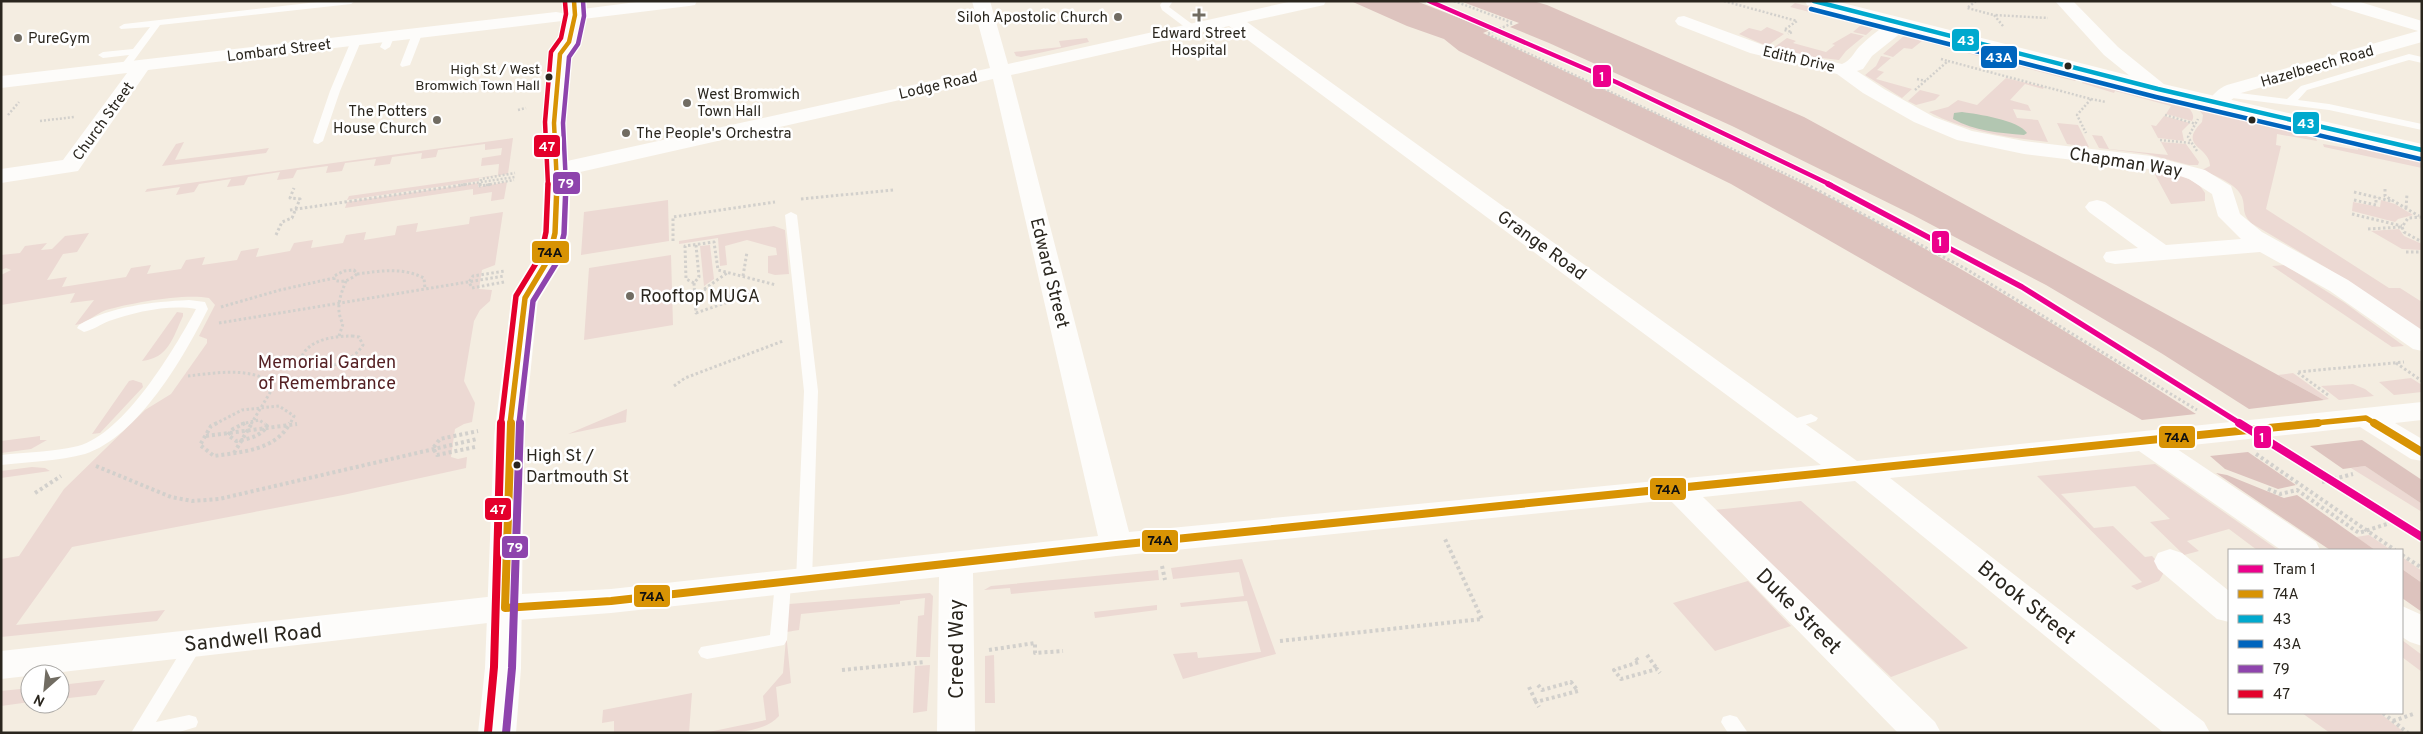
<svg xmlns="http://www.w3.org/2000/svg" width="2423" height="734" viewBox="0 0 2423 734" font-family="Overpass,sans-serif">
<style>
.green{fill:#ecd9d3}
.forest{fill:#ddc3be}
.water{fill:#b2c6b1}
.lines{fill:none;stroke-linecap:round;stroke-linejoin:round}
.path-far2{stroke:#d2d0cc;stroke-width:2.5;stroke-dasharray:2 2;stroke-linecap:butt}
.path-far1{stroke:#d2d0cc;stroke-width:3;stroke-dasharray:2.5 2.5;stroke-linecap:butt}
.path{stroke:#d2d0cc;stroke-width:4;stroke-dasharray:3 3;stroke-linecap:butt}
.lane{fill:#fdfcfa;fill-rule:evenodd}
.street{fill:#fdfcfa;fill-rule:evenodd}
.secondary{fill:#fdfcfa;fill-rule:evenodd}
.bus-1-far2-casing{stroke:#fff;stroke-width:7}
.bus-1-far1-casing{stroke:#fff;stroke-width:9}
.bus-1-casing{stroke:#fff;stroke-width:11}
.bus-2-casing{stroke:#fff;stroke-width:7}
.bus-3-casing{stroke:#fff;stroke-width:7}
.bus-4-far2-casing{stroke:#fff;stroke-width:7}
.bus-4-far1-casing{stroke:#fff;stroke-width:9}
.bus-4-casing{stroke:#fff;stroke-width:11}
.bus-5-far2-casing{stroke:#fff;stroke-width:7}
.bus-5-far1-casing{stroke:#fff;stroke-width:9}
.bus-5-casing{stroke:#fff;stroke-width:11}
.bus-1-far2{stroke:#d89304;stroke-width:4.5}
.bus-1-far1{stroke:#d89304;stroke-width:5.5}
.bus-1{stroke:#d89304;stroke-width:8}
.bus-2{stroke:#00a9ce;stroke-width:4.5}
.bus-3{stroke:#0065bd;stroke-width:4.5}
.bus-4-far2{stroke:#8e44ad;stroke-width:4.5}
.bus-4-far1{stroke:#8e44ad;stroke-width:5.5}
.bus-4{stroke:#8e44ad;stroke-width:8}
.bus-5-far2{stroke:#e4002b;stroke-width:4.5}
.bus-5-far1{stroke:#e4002b;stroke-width:5.5}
.bus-5{stroke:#e4002b;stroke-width:8}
.tram-1-far2-casing{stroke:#fff;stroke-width:7}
.tram-1-far1-casing{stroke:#fff;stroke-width:9}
.tram-1-casing{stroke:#fff;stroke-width:11}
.tram-1-far2{stroke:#ec008c;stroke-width:4.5}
.tram-1-far1{stroke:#ec008c;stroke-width:5.5}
.tram-1{stroke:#ec008c;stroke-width:8}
.poi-dot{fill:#716c62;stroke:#fff;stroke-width:2}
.bus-dot{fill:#2a261e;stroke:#fff;stroke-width:2}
.labels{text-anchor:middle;stroke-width:5;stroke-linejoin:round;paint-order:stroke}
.far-bus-label{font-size:14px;fill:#2a261e;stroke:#fff;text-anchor:end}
.far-poi-label{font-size:15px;fill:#2a261e;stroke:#fff;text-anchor:start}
.far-street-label{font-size:15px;fill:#2a261e;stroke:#fff}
.bus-label{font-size:17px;fill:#2a261e;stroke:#fff;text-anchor:start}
.street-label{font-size:18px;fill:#2a261e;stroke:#fff}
.poi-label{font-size:18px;fill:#2a261e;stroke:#fff;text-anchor:start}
.park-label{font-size:18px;fill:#552124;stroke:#fff}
.near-street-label{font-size:21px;fill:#2a261e;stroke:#fff}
.line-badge{stroke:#fff;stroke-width:2}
.badge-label{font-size:14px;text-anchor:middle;font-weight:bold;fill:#fff}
.pale-badge-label{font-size:14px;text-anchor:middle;font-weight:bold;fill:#111}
</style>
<rect width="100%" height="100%" fill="#f4ede1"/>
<!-- green -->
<path class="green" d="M 1795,3 L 1871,22 L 1876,26 L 1866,35 L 1853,32 L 1861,25 L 1790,7 Z
M 1767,27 L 1784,34 L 1767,46 L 1739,34 L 1749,28 L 1761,31 Z
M 1851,33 L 1864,36 L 1846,51 L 1839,60 L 1805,56 L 1773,48 L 1787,38 L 1796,41 L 1793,43 L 1826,52 L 1835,45 L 1832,44 Z
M 1912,34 L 1921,35 L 2013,59 L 2008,64 L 1922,41 L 1912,49 L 1904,48 L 1893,57 L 1883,54 L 1905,35 Z
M 1087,38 L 1089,42 L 1021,57 L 1016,56 L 1014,52 L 1061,47 L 1059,41 Z
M 1881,56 L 1891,58 L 1877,70 L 1884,72 L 1876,79 L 1912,89 L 1902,98 L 1865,75 L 1876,66 Z
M 2019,61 L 2080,76 L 2075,81 L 2014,65 Z
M 2006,78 L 2044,87 L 2043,89 L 2025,84 L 2010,100 L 2028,105 L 2031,111 L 2013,109 L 2017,118 L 2038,120 L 2048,142 C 2006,137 1967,132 1929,112 L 1948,107 L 1958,100 L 1977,105 Z
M 2086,78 L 2185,103 C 2189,109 2196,114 2192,121 L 2166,114 L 2171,106 L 2115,91 L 2114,93 L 2082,83 Z
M 1920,90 L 1940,95 L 1935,100 L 1916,105 L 1908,101 Z
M 2204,109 L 2315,135 L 2317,141 L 2277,134 L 2276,145 L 2281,146 L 2266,209 L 2389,288 L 2400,288 L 2422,302 L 2422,331 L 2330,270 L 2251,223 C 2241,212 2246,209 2242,197 C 2236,183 2215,176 2202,170 L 2210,166 C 2210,146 2177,147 2202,122 L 2203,115 L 2199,110 Z
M 2164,116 L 2190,123 L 2182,131 L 2184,141 L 2158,138 L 2151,125 L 2156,126 Z
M 2057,123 L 2078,125 L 2089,147 L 2067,144 Z
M 2092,135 L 2102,136 L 2109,149 L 2168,155 L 2161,142 L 2186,144 L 2199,162 L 2198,165 L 2189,165 L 2147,154 L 2099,148 Z
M 2322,137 L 2422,159 L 2422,168 L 2324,147 L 2323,144 L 2358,150 L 2358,148 Z
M 513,138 L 508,174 L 479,178 L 479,181 L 347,200 L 349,196 L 498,175 L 499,164 L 481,166 L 482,158 L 501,155 L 502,148 L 485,150 L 485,144 L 438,150 L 436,157 L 421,159 L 422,153 L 392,157 L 390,164 L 374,166 L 376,159 L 345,163 L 342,171 L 326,173 L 328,166 L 297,170 L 293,178 L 277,180 L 280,172 L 248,177 L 244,185 L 227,187 L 231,179 L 199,184 L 194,192 L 176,195 L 180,187 L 145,192 L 147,189 Z
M 184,142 L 175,160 L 269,148 L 266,153 L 162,166 L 176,144 Z
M 2152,169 C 2169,172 2197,177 2205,193 L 2205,201 L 2171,204 Z
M 507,182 L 504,199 L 491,201 L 492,192 L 473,195 L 473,189 L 345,208 L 347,202 L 478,183 L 478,187 Z
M 668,200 L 669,241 L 581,255 L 584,212 Z
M 2381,200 L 2395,204 L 2413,215 L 2398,219 L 2395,222 L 2352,211 L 2353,202 L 2380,207 Z
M 503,212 L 495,265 L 482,270 L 479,289 L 492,290 L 490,301 L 480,310 L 474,321 L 464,381 L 475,403 L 472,422 L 464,424 L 455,429 L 451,457 L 458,459 L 467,457 L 466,468 L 343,495 L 72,547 L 16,625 L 165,610 L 157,621 L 1,637 L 1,559 L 19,556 L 64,489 L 145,410 L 171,394 L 207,343 L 207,339 L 199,336 L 215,305 L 209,298 C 185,293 130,303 106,310 C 95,314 86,324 75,325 L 94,300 L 70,303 L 75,293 L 1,305 L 1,275 L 11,270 L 6,268 L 1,270 L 1,255 L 20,253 L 25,246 L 47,243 L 41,250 L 52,249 L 65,236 L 89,233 L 77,252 L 63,254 L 47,280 L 67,277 L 62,287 L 126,277 L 131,268 L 151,265 L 147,274 L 181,269 L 186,260 L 205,257 L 202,265 L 237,260 L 241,251 L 259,248 L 256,257 L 290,251 L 294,243 L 313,240 L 311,248 L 343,243 L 346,235 L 366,232 L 364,240 L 395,235 L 397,226 L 418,223 L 416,232 L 469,224 L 470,217 Z
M 774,226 L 785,230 L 789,274 L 775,275 L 768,273 L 768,256 L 777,255 L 776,248 L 747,240 L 725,246 L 727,265 L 720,266 L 718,238 L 679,244 L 679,241 Z
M 2399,229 L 2404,236 L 2422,244 L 2422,250 L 2402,249 L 2371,231 Z
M 710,245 L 714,279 L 704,286 L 700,246 Z
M 671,255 L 673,325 L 584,340 L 589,268 Z
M 2285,265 L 2345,303 L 2404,346 L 2392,347 L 2272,266 Z
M 177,312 L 183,313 L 183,316 C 173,337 169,358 142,361 Z
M 2293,373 L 2329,399 L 2324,400 L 2278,375 Z
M 2411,378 L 2422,385 L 2422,392 L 2394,395 L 2379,382 Z
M 133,380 L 142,383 L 143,387 L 100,433 L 92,434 L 129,381 Z
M 2353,384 L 2365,389 L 2374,396 L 2339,400 L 2321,386 Z
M 627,409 L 626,422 L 568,434 Z
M 40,436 L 40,440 L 47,440 L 31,449 L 1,453 L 1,441 Z
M 2155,464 L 2278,550 L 2257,550 L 2229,529 L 2187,541 L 2199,551 L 2184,555 L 2150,522 L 2170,519 L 2135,486 L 2061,494 L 2094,528 L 2113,526 L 2145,557 L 2152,556 L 2161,565 L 2163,574 L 2159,581 L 2137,590 L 2131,586 L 2142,582 L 2037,476 Z
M 2365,466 L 2422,504 L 2422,512 L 2351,468 Z
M 32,467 L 45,468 L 50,471 L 1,478 L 1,471 Z
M 1801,501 L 1968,648 L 1891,677 L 1714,510 Z
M 2369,535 L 2391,550 L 2375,550 L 2356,537 Z
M 2402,557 L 2422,571 L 2422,583 L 2402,569 Z
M 1242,559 L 1276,654 L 1183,679 L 1173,654 L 1197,652 L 1198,658 L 1261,652 L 1247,601 L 1181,607 L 1180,603 L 1244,596 L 1239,572 L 1173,579 L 1171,568 Z
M 1158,570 L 1159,580 L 1011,594 L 1010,588 L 984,590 L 991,586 Z
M 1748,581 L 1791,626 L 1715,651 L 1673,603 Z
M 930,593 L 933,596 L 930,657 L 916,657 L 918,616 L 924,615 L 925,598 L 900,601 L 900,604 L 801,614 L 799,630 L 786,632 L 791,683 L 776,687 L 779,716 C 763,734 728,733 704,733 L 766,720 L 763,696 L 783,673 L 789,604 Z
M 1157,605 L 1157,610 L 1095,618 L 1094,612 Z
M 2402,640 L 2422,655 L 2422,672 L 2402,657 Z
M 994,655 L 995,703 L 985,703 L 985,656 Z
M 930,665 L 927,711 L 913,713 L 915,666 Z
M 105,680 L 96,695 L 60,699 L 60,685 Z
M 30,688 L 30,702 L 1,706 L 1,691 Z
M 692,693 L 689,733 L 614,733 L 614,721 L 602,723 L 603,710 Z
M 2302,713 L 2380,713 L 2405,733 L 2330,733 Z"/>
<!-- forest -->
<path class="forest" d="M 1358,1 L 1416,1 L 1490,30 L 1483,33 C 1589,83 1697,132 1803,184 C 1939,252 2069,332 2196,414 L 2142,420 L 1731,184 L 1459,51 L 1444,39 L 1407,26 L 1353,2 Z
M 1460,1 L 1533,1 L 1547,5 L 1804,117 L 2324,400 L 2249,409 L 2161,353 L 2046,285 L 1913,215 L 1732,126 L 1549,43 L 1510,27 L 1519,23 Z
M 2362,440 L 2422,480 L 2422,504 L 2365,466 L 2343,469 L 2310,446 Z
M 2248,452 L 2296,485 L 2278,489 L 2225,469 L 2210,456 Z
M 2216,473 L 2227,475 L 2284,498 L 2297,495 L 2375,550 L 2330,550 Z
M 2402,569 L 2422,583 L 2422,612 L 2402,598 Z"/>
<!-- water -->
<path class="water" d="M 1962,112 C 1977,114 2019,120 2027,133 L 2024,135 C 2000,133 1974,131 1953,119 L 1954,113 Z"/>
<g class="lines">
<!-- path-far2 -->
<path class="path-far2" d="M 1454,1 L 1513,23 L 1487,34 L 1809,185
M 1724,1 L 1797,21 L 1784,30 L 1792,32 L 1788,34
M 1976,1 L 1967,8 L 1994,15
M 2003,26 L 1994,15 L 2048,18
M 1941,59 L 1948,61
M 1917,79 L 1926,81
M 1915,90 L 1948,61 L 2091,99 L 2077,115 L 2086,133
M 2091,99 L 2106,102
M 518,110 L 526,108
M 8,115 L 19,102
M 2165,115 L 2196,124
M 40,121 L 74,117
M 2160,140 L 2191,143
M 2197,151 L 2188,137 L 2198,119
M 461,185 L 515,177
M 480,185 L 481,179 L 515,173
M 486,185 L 514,180"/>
<!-- path-far1 -->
<path class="path-far1" d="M 480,184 L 480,186 L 493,184
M 1806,184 L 1966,269 L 2197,410
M 2385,189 L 2385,196 L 2419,216
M 2354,192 L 2391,201
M 801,199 L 893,190
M 2354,200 L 2376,205 L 2376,197
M 2406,208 L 2407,194
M 290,210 L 469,184
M 2352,214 L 2402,226
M 2422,217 L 2408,218 L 2402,227 L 2404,232 L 2422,242
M 2368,229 L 2401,227
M 276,235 L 282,222 L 292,218 L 300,199 L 290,198 L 294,188
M 673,241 L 673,217 L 775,202
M 696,245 L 699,277 L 694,283 L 696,313 L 754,293
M 2406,252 L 2422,252
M 354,270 L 357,274 C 350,280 343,283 334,280 L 334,276 L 344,271 Z
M 357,274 C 381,271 402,267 424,278 L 425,289
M 743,276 L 747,252
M 504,282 L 472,288 L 469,282 L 473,276 L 505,271
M 694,283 L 686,279 L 685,246 L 714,242 L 718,270 L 776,285
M 704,289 L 736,299
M 696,295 L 727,273
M 221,307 L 280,290 L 334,278
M 219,323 L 504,276
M 339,336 L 343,324 C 335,309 340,296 346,281
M 352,336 L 359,337 L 363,345 C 350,365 326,370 304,363 L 302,356 C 310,339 335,336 352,336 Z
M 2396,363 L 2422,381
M 188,376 C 214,373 248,367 271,382 L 271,391 L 251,424
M 674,386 L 685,378 L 783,341
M 2328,395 L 2297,372 L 2404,362
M 215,424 L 242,410 L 279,406 L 294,416 L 290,424
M 241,424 L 259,420 L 265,424"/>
<!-- path -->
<path class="path" d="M 217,423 L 211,426 L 200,445 L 214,456 C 242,452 276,450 290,423
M 245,423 L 233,429 L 228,435 L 236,441 C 248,439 260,437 267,426 L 263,423
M 206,436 L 297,424
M 475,447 L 437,455 L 433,448 L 440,439 L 478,431
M 234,453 L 252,423
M 2256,454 L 2395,550
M 96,466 L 171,497 L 192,501 L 219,499 L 477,439
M 2322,482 L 2353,474
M 2268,489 L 2280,494 L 2297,490 L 2359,533 L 2387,524
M 35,493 L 61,476
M 2402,555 L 2422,568
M 1162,566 L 1165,580
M 1280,641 L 1482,619 L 1445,539
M 989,650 L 1035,643 L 1035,653 L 1063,651
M 1647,655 L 1657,669
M 1636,658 L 1639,662 L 1614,670 L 1621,679 L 1657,669 L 1660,673
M 842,670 L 924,662
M 1538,685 L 1542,690 L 1571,682 L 1578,691 L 1536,702 L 1539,707
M 1529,687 L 1536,702
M 2383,713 L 2408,733
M 2393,721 L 2413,714"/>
<!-- lane -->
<path class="lane" d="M 326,1 L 355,1 L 351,4 L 160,25 L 127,70 L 124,71 L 119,68 L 129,55 L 103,58 L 98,55 L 103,52 L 133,49 L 150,27 L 121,29 L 119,27 L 124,24 Z
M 1163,1 L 1173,1 L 1169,7 L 1196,27 L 1196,31 L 1190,31 L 1162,10 L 1160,5 Z
M 417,31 L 422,34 L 410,65 L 402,67 L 400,65 L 412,34 Z
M 386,35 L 394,37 L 390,47 L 385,50 L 380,47 Z
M 356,38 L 361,41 L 340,91 L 323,141 L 318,144 L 314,143 L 313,141 L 330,91 L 351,41 Z
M 2409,54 L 2422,57 L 2422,63 L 2409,60 L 2307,90 L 2298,100 L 2329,104 L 2422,124 L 2422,130 L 2329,110 L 2224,97 L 2219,94 L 2224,91 L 2287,99 L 2301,86 Z
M 791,212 L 797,215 L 818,391 L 812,581 L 810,585 L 804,587 L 798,585 L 796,581 L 804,391 L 785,215 Z
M 189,300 L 205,302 L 208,309 C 184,357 138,437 85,454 C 60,461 27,462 1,465 L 1,455 C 26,452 53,452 78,446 C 124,434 174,350 196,309 C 170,304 134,312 109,321 C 101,324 93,330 84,332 L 77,328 L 79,325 C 111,306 152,302 189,300 Z
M 1811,414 L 1818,418 L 1816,421 L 1788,430 L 1781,425 L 1783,422 Z
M 783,577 L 789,579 L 791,583 L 787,640 L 784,645 L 707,659 L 701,657 L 698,652 L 701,647 L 770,635 L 775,583 L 777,579 Z
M 195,636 L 201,638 L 204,643 L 156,722 L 189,715 L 196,717 L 198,722 L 196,727 L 176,733 L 131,733 L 189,638 Z
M 1730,715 L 1737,717 L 1748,733 L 1728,733 L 1721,722 L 1723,717 Z"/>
<!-- street -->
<path class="street" d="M 644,1 L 697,1 L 695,5 L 689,6 L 575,20 L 569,19 L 566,15 L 569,11 L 575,10 Z
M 972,1 L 990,1 L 1008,64 L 1293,1 L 1326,1 L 1324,5 L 1247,22 L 1857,461 L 2422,402 L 2422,420 L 2395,423 L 2422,439 L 2422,461 L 2411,459 L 2360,427 L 2174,447 L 2316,542 L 2320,550 L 2281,550 L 2139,451 L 1890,478 L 2204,722 L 2210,733 L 2164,733 L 1855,481 L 1703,497 L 1935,722 L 1941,733 L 1898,733 L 1670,500 L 1116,556 L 973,573 L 975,733 L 937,733 L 939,577 L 611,613 L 505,621 L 1,679 L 1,651 L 505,595 L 611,589 L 1098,536 L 993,79 L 558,177 L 550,175 L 547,170 L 550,165 L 558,163 L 990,68 ZM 1229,26 L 1821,465 L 1129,532 L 1011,75 Z
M 2055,1 L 2073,1 L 2118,47 L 2165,85 L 2168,89 L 2165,93 L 2158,95 L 2151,93 L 2104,55 Z
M 2330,1 L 2357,1 L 2422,21 L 2422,42 L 2241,93 C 2229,99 2225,111 2210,107 L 2207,103 C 2213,94 2218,89 2227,85 L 2418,31 L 2332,5 Z
M 556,12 L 562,13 L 565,17 L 562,21 L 148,70 L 78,171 L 1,183 L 1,169 L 63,160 L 127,73 L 1,88 L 1,76 Z
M 1684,16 L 1763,45 L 1842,64 C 1851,60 1853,54 1859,47 C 1870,37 1892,16 1907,20 L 1910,24 L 1907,28 L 1872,56 L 1863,69 L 1857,71 L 1884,89 L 1934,117 L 1972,131 L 2024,141 L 2151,156 L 2205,170 L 2231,186 L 2240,214 L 2262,232 L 2348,280 L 2422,330 L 2422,351 L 2413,349 L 2330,291 L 2260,252 L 2115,264 L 2106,262 L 2103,257 L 2106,252 L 2138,248 L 2089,212 L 2085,207 L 2089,202 L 2097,200 L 2105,202 L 2166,245 L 2241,239 L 2218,216 L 2212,194 L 2189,179 L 2165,171 L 2024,154 L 1957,140 L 1914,122 L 1863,93 L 1837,74 L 1750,53 L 1678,25 L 1675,21 L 1678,17 Z
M 2170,549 L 2182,553 L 2229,591 L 2229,622 L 2217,619 L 2158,569 L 2154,561 L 2158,553 Z
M 2402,606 L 2422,615 L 2422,646 L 2410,642 L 2402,637 Z"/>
<!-- secondary -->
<path class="secondary" d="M 565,1 L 583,1 L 584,15 L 578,42 L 569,54 L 564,123 L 569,170 L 567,233 L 561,258 L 538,298 L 524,436 L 521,668 L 516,733 L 478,733 L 485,668 L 494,436 L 512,298 L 537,258 L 543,233 L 547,170 L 544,123 L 551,54 L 560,41 L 566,15 Z
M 1805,1 L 1835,1 L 2159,83 L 2422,144 L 2422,156 L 2158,95 L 1807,5 Z"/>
<!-- bus-1-far2 casing -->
<g class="bus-1-far2-casing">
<path id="bus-1-far2" d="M 557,185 L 554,123 L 560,54 L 569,42 L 575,15 L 574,1"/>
</g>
<!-- bus-1-far1 casing -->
<g class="bus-1-far1-casing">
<path id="bus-1-far1" d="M 510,424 L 525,298 L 549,258 L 555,233 L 557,184
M 2305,424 L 2366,418 L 2376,424"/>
</g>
<!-- bus-1 casing -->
<g class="bus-1-casing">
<path id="bus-1" d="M 511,423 L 505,608 L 611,601 L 1116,545 L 2318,423
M 2374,423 L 2422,452"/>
</g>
<!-- bus-2 casing -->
<g class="bus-2-casing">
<path id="bus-2" d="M 1814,1 L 2158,89 L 2422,150"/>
</g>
<!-- bus-3 casing -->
<g class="bus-3-casing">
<path id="bus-3" d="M 1811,9 L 2156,97 L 2420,159"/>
</g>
<!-- bus-4-far2 casing -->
<g class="bus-4-far2-casing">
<path id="bus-4-far2" d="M 566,185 L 563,123 L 569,57 L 578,44 L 584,16 L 583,1"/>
</g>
<!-- bus-4-far1 casing -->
<g class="bus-4-far1-casing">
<path id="bus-4-far1" d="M 519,424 L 533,301 L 557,262 L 564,234 L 566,184"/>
</g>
<!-- bus-4 casing -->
<g class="bus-4-casing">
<path id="bus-4" d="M 506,733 L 512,668 L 520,423"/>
</g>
<!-- bus-5-far2 casing -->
<g class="bus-5-far2-casing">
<path id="bus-5-far2" d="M 548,185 L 545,122 L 551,52 L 561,38 L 566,14 L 565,2"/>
</g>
<!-- bus-5-far1 casing -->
<g class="bus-5-far1-casing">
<path id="bus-5-far1" d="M 501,424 L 516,296 L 541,255 L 546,232 L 548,184"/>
</g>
<!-- bus-5 casing -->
<g class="bus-5-casing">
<path id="bus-5" d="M 488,732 L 494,667 L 501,423"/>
</g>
<!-- bus-1-far2 -->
<use href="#bus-1-far2" class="bus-1-far2"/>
<!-- bus-1-far1 -->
<use href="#bus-1-far1" class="bus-1-far1"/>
<!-- bus-1 -->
<use href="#bus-1" class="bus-1"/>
<!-- bus-2 -->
<use href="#bus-2" class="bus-2"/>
<!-- bus-3 -->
<use href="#bus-3" class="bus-3"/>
<!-- bus-4-far2 -->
<use href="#bus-4-far2" class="bus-4-far2"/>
<!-- bus-4-far1 -->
<use href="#bus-4-far1" class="bus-4-far1"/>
<!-- bus-4 -->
<use href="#bus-4" class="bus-4"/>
<!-- bus-5-far2 -->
<use href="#bus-5-far2" class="bus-5-far2"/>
<!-- bus-5-far1 -->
<use href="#bus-5-far1" class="bus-5-far1"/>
<!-- bus-5 -->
<use href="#bus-5" class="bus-5"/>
<!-- tram-1-far2 casing -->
<g class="tram-1-far2-casing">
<path id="tram-1-far2" d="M 1429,1 L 1616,82 L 1831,185"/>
</g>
<!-- tram-1-far1 casing -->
<g class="tram-1-far1-casing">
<path id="tram-1-far1" d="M 1828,184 L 2022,287 L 2241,424"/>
</g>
<!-- tram-1 casing -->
<g class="tram-1-casing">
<path id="tram-1" d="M 2239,423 L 2422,537"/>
</g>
<!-- tram-1-far2 -->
<use href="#tram-1-far2" class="tram-1-far2"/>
<!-- tram-1-far1 -->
<use href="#tram-1-far1" class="tram-1-far1"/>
<!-- tram-1 -->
<use href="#tram-1" class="tram-1"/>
</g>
<!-- markers -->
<g class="poi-dot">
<path d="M1196.5 7.5h5v5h5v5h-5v5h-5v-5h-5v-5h5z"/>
<circle cx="1118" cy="17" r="5"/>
<circle cx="18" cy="38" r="5"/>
<circle cx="687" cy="103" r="5"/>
<circle cx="437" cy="120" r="5"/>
<circle cx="626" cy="133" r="5"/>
<circle cx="630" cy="296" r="5"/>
</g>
<g class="bus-dot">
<circle cx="2068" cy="66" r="4.5"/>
<circle cx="549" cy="77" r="4.5"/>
<circle cx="2252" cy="120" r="4.5"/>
<circle cx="517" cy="465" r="4.5"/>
</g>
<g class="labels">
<!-- far-bus labels -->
<g class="far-bus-label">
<text x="540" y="74">High St / West<tspan x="540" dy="16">Bromwich Town Hall</tspan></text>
</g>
<!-- far-poi labels -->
<g class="far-poi-label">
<text x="1108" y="22" text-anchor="end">Siloh Apostolic Church</text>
<text x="1199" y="38" text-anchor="middle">Edward Street<tspan x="1199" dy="17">Hospital</tspan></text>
<text x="28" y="43">PureGym</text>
<text x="697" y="99">West Bromwich<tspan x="697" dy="17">Town Hall</tspan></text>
<text x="427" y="116" text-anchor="end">The Potters<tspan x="427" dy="17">House Church</tspan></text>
<text x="636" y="138">The People's Orchestra</text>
</g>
<!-- far-street labels -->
<g class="far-street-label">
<text transform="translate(279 50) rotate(-7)" y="5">Lombard Street</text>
<text transform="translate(1799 59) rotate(13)" y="5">Edith Drive</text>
<text transform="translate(2317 66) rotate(-16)" y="5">Hazelbeech Road</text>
<text transform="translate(938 85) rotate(-13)" y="5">Lodge Road</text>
<text transform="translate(103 121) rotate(-54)" y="5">Church Street</text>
</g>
<!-- bus labels -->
<g class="bus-label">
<text x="526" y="461">High St /<tspan x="526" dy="21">Dartmouth St</tspan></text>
</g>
<!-- street labels -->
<g class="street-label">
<text transform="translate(2126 162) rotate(9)" y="6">Chapman Way</text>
<text transform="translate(1542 245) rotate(36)" y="6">Grange Road</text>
<text transform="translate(1050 273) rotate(76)" y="6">Edward Street</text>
</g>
<!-- poi labels -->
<g class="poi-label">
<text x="640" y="302">Rooftop MUGA</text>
</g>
<!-- park labels -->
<g class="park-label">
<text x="327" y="368">Memorial Garden<tspan x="327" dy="21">of Remembrance</tspan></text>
</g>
<!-- near-street labels -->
<g class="near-street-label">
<text transform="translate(2027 602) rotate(39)" y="7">Brook Street</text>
<text transform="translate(1799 611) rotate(45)" y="7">Duke Street</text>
<text transform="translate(253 637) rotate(-6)" y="7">Sandwell Road</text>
<text transform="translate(956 649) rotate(-90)" y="7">Creed Way</text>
</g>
</g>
<g class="line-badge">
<rect x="1951" y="28" width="29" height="24" rx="5" fill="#00a9ce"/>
<rect x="1980" y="45" width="38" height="24" rx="5" fill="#0065bd"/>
<rect x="1592" y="64" width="20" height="24" rx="5" fill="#ec008c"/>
<rect x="2292" y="111" width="28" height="24" rx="5" fill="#00a9ce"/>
<rect x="533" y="134" width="28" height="24" rx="5" fill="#e4002b"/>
<rect x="552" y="171" width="29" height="24" rx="5" fill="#8e44ad"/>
<rect x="1931" y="230" width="19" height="24" rx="5" fill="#ec008c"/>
<rect x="531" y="240" width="39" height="24" rx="5" fill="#d89304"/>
<rect x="2253" y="425" width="19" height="24" rx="5" fill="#ec008c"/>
<rect x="2158" y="425" width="38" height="24" rx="5" fill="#d89304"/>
<rect x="1649" y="477" width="38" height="24" rx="5" fill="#d89304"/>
<rect x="484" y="497" width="28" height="24" rx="5" fill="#e4002b"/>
<rect x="1141" y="529" width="38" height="24" rx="5" fill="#d89304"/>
<rect x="501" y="535" width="28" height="24" rx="5" fill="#8e44ad"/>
<rect x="633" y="584" width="38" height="24" rx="5" fill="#d89304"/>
</g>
<g class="badge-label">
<text x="1966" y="45">43</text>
<text x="1999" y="62">43A</text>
<text x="1602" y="81">1</text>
<text x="2306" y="128">43</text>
<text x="547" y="151">47</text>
<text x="566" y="188">79</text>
<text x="1940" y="246">1</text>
<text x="2262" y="442">1</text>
<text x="498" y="514">47</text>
<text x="515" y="552">79</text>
</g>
<g class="pale-badge-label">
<text x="550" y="257">74A</text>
<text x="2177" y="442">74A</text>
<text x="1668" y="494">74A</text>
<text x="1160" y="545">74A</text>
<text x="652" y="601">74A</text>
</g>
<!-- border -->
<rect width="2423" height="734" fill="none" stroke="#2a261e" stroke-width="5"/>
<!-- legend -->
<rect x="2228" y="549" width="175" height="165" fill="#ffffff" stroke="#aaa8a5"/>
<rect x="2238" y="565" width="25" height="8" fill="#ec008c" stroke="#aaa8a5"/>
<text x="2273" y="574" font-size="15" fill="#2a261e">Tram 1</text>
<rect x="2238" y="590" width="25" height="8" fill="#d89304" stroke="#aaa8a5"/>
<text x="2273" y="599" font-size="15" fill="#2a261e">74A</text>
<rect x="2238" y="615" width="25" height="8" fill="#00a9ce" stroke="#aaa8a5"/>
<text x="2273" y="624" font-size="15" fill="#2a261e">43</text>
<rect x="2238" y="640" width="25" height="8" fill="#0065bd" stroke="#aaa8a5"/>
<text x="2273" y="649" font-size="15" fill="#2a261e">43A</text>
<rect x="2238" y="665" width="25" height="8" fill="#8e44ad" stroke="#aaa8a5"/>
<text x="2273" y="674" font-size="15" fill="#2a261e">79</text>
<rect x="2238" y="690" width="25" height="8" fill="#e4002b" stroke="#aaa8a5"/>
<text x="2273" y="699" font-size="15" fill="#2a261e">47</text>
<!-- north arrow -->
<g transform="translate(45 689) rotate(207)"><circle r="24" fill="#ffffff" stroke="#aaa8a5"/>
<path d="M0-4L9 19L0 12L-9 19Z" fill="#716c62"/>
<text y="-8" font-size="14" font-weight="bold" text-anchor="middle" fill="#2a261e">N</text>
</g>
</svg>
